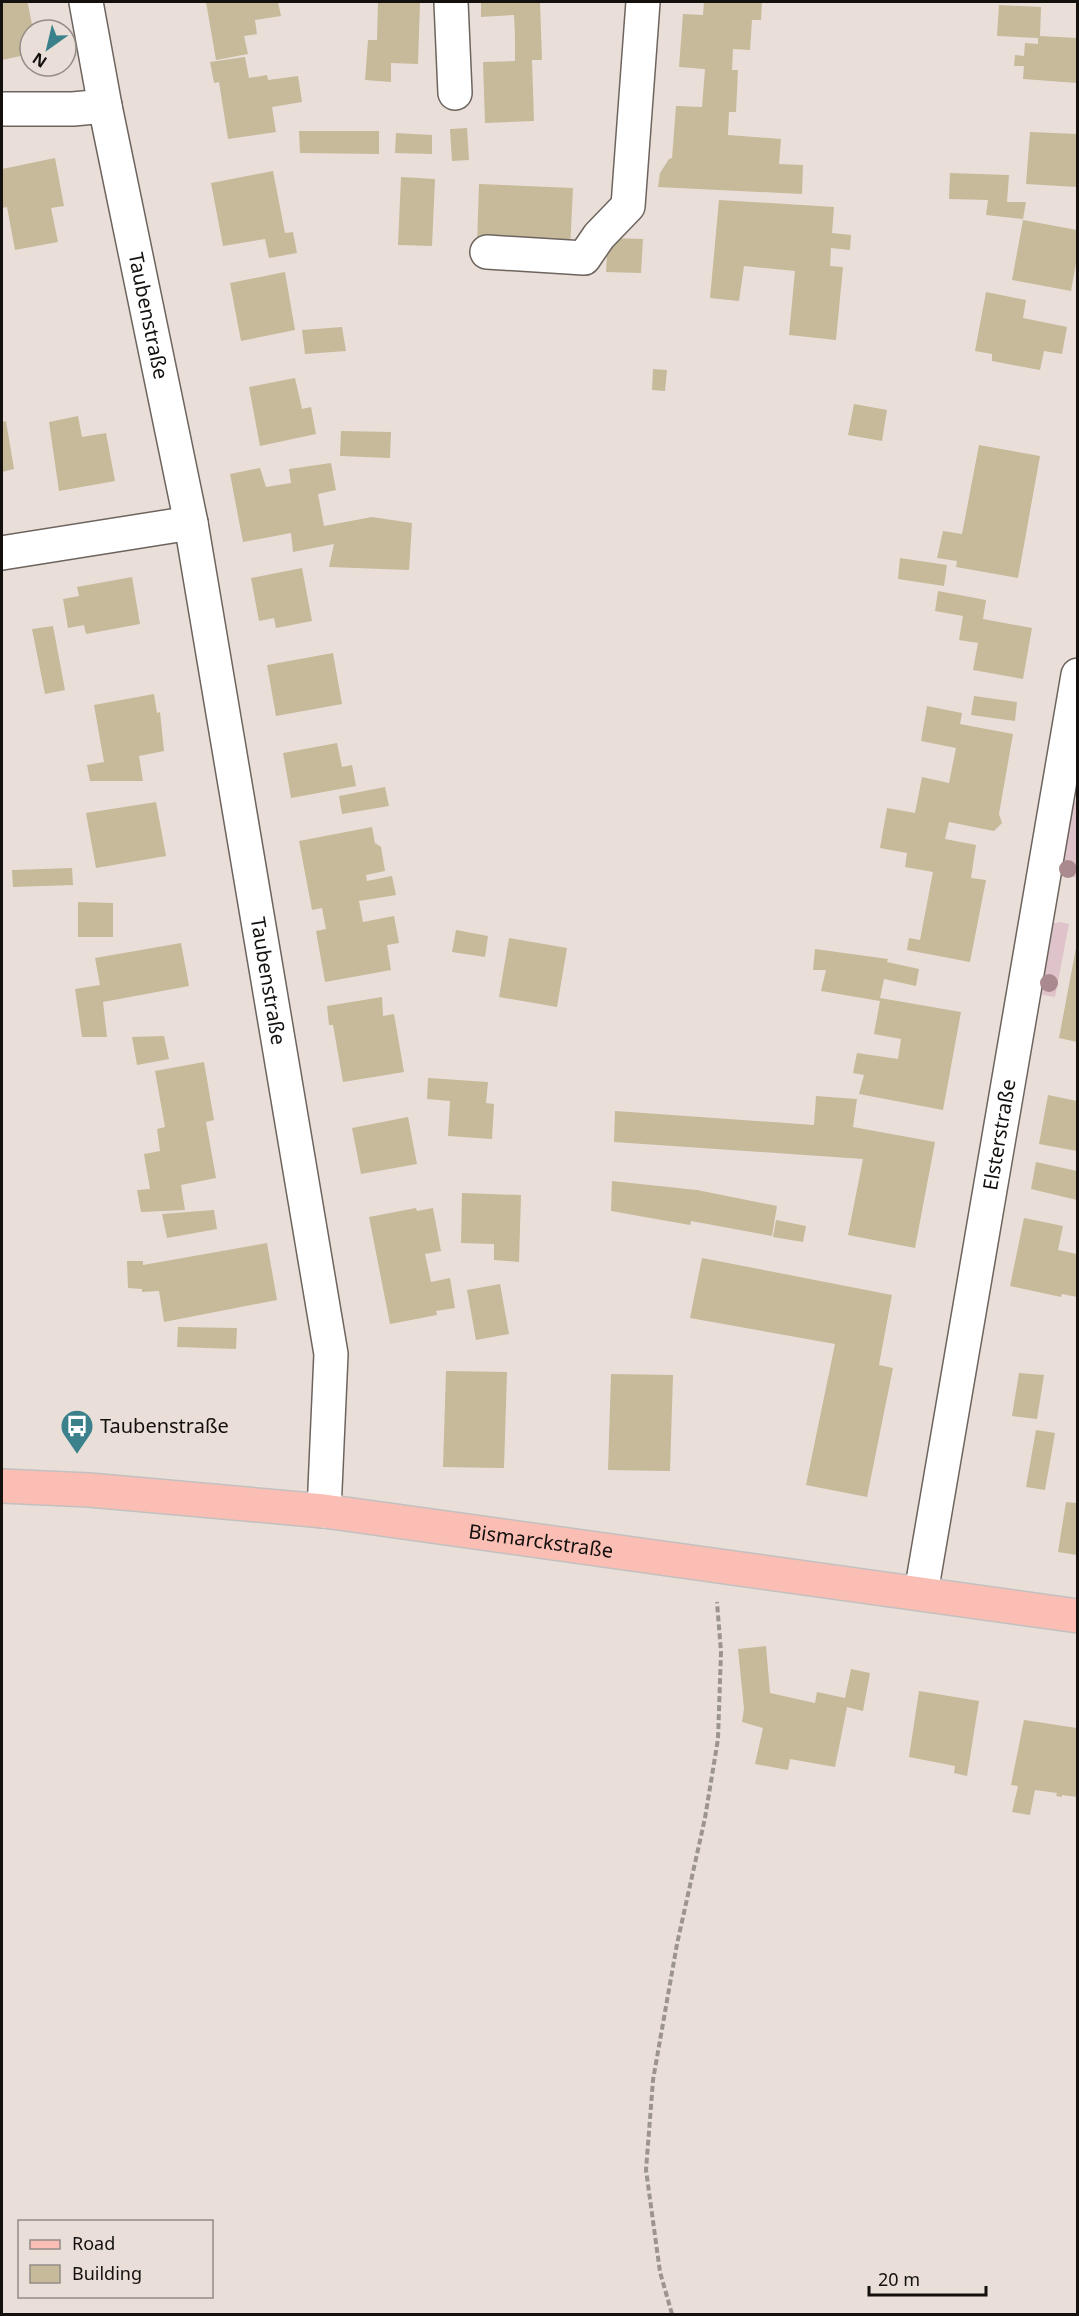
<svg xmlns="http://www.w3.org/2000/svg" width="1079" height="2316" viewBox="0 0 1079 2316" font-family="'Noto Sans',sans-serif">
<style>
.green{fill:#dfc3ca}
.building{fill:#c6ba9a}
.lines{fill:none;stroke-linecap:round;stroke-linejoin:round}
.minor-casing{stroke:#6d645e;stroke-width:36}
.major-casing{stroke:#c2c1c0;stroke-width:36}
.path{stroke:#9c948f;stroke-width:4;stroke-dasharray:6 3;stroke-linecap:butt}
.minor{stroke:#fff;stroke-width:33}
.major{stroke:#fabeb4;stroke-width:33}
.tree{fill:#ab8a8f}
.labels{text-anchor:middle;stroke-width:6;stroke-linejoin:round;paint-order:stroke}
.street-label{font-size:20px;fill:#13100e;stroke:#e9dfd8}
.poi-label{font-size:20px;fill:#13100e;stroke:#e9dfd8;text-anchor:start}
</style>
<rect width="100%" height="100%" fill="#e9dfd8"/>
<!-- green -->
<path class="green" d="M 1077,800 L 1078,875 L 1077,878 L 1064,875 L 1061,872 L 1072,805 Z
M 1059,922 L 1069,924 L 1055,997 L 1043,995 L 1039,989 L 1052,924 Z"/>
<!-- building -->
<path class="building" d="M 2,2 L 25,2 L 28,4 L 33,30 L 30,30 L 30,54 L 2,60 Z
M 206,2 L 278,2 L 281,16 L 255,20 L 257,34 L 244,36 L 248,54 L 216,60 Z
M 378,2 L 420,2 L 418,64 L 391,63 L 391,82 L 365,80 L 368,40 L 377,40 Z
M 481,2 L 540,2 L 542,60 L 532,60 L 534,121 L 485,123 L 483,62 L 515,61 L 515,37 L 514,15 L 481,17 Z
M 704,2 L 762,2 L 761,20 L 752,20 L 750,50 L 733,49 L 732,70 L 738,70 L 736,112 L 729,112 L 728,135 L 781,139 L 779,164 L 803,165 L 802,194 L 658,187 L 660,173 L 669,159 L 672,158 L 676,106 L 702,107 L 705,69 L 679,67 L 683,14 L 703,15 Z
M 999,5 L 1041,7 L 1040,36 L 1077,38 L 1077,83 L 1023,79 L 1024,66 L 1014,66 L 1015,55 L 1024,56 L 1025,43 L 1038,44 L 1038,38 L 997,36 Z
M 245,57 L 249,78 L 267,75 L 268,80 L 298,76 L 302,102 L 272,107 L 276,132 L 228,139 L 219,82 L 214,83 L 210,62 Z
M 467,128 L 469,160 L 452,161 L 450,129 Z
M 299,131 L 379,131 L 379,154 L 300,153 Z
M 1030,132 L 1077,134 L 1077,187 L 1026,184 Z
M 396,133 L 432,135 L 432,154 L 395,153 Z
M 55,158 L 64,206 L 51,208 L 58,242 L 15,250 L 7,207 L 2,208 L 2,169 Z
M 273,171 L 285,233 L 293,232 L 297,253 L 269,258 L 265,239 L 223,246 L 211,183 Z
M 950,173 L 1009,175 L 1007,202 L 1026,202 L 1023,219 L 986,215 L 988,200 L 949,199 Z
M 401,177 L 435,179 L 432,246 L 398,245 Z
M 479,184 L 573,188 L 570,250 L 477,245 Z
M 719,200 L 834,207 L 832,233 L 851,235 L 850,250 L 831,248 L 830,266 L 843,267 L 836,340 L 789,335 L 795,271 L 744,266 L 739,301 L 710,298 Z
M 1023,220 L 1077,230 L 1077,258 L 1071,291 L 1012,280 Z
M 608,238 L 643,239 L 641,273 L 606,272 Z
M 285,272 L 295,330 L 241,341 L 230,283 Z
M 986,292 L 1026,300 L 1023,318 L 1067,327 L 1062,354 L 1044,351 L 1040,370 L 992,361 L 992,354 L 975,351 Z
M 342,327 L 346,351 L 305,354 L 302,330 Z
M 653,369 L 667,370 L 665,391 L 652,390 Z
M 295,378 L 302,409 L 311,407 L 316,434 L 260,446 L 249,387 Z
M 854,404 L 887,410 L 882,441 L 848,435 Z
M 78,416 L 82,437 L 106,433 L 115,481 L 59,491 L 49,422 Z
M 6,421 L 14,469 L 2,472 L 2,422 Z
M 341,431 L 391,432 L 390,458 L 340,456 Z
M 979,445 L 1040,456 L 1018,578 L 956,567 L 957,561 L 937,558 L 943,531 L 962,534 Z
M 331,463 L 336,490 L 318,494 L 324,526 L 372,517 L 412,523 L 409,570 L 329,567 L 334,544 L 293,552 L 291,533 L 243,542 L 230,474 L 260,468 L 266,487 L 291,483 L 289,469 Z
M 900,558 L 947,565 L 944,586 L 898,579 Z
M 302,568 L 312,621 L 276,628 L 274,618 L 259,621 L 251,578 Z
M 132,577 L 140,624 L 86,634 L 84,625 L 68,628 L 63,599 L 79,596 L 77,587 Z
M 938,591 L 986,600 L 983,619 L 1032,628 L 1023,679 L 973,670 L 978,643 L 959,640 L 963,616 L 935,611 Z
M 53,626 L 65,690 L 45,694 L 32,629 Z
M 333,653 L 342,704 L 276,716 L 267,665 Z
M 154,694 L 157,713 L 160,712 L 164,751 L 139,756 L 143,781 L 90,781 L 87,765 L 104,762 L 94,705 Z
M 974,696 L 1017,702 L 1015,721 L 971,715 Z
M 927,706 L 962,713 L 960,724 L 1013,734 L 999,814 L 1002,823 L 994,831 L 949,822 L 945,839 L 976,845 L 971,878 L 986,880 L 970,962 L 907,950 L 909,938 L 920,940 L 933,872 L 905,867 L 907,853 L 880,848 L 887,808 L 915,813 L 922,777 L 949,783 L 956,748 L 921,741 Z
M 337,743 L 342,767 L 352,765 L 356,786 L 291,798 L 283,753 Z
M 385,787 L 389,806 L 342,814 L 339,796 Z
M 156,802 L 166,856 L 96,868 L 86,813 Z
M 372,827 L 375,843 L 381,847 L 385,871 L 366,875 L 367,881 L 392,876 L 396,895 L 359,901 L 363,922 L 394,916 L 399,943 L 387,945 L 391,970 L 325,982 L 316,931 L 326,929 L 322,908 L 312,910 L 299,841 Z
M 72,868 L 73,885 L 13,887 L 12,870 Z
M 78,902 L 113,903 L 113,937 L 78,937 Z
M 456,930 L 488,936 L 485,957 L 452,952 Z
M 509,938 L 567,948 L 557,1007 L 499,997 Z
M 181,943 L 189,986 L 103,1002 L 107,1037 L 82,1037 L 75,989 L 100,985 L 95,958 Z
M 1076,948 L 1077,949 L 1077,1042 L 1059,1038 Z
M 815,949 L 888,959 L 887,962 L 919,969 L 916,986 L 884,979 L 880,998 L 961,1012 L 943,1110 L 859,1094 L 864,1075 L 853,1073 L 857,1053 L 898,1059 L 901,1039 L 874,1034 L 880,1001 L 821,991 L 826,970 L 813,970 Z
M 382,997 L 383,1016 L 394,1014 L 404,1072 L 343,1082 L 333,1025 L 329,1025 L 327,1006 Z
M 164,1036 L 169,1059 L 137,1065 L 132,1037 Z
M 204,1062 L 214,1120 L 206,1122 L 216,1178 L 181,1185 L 185,1210 L 141,1212 L 137,1190 L 150,1189 L 144,1154 L 160,1151 L 157,1129 L 165,1127 L 155,1071 Z
M 428,1078 L 488,1082 L 486,1103 L 494,1104 L 492,1139 L 448,1136 L 450,1101 L 427,1099 Z
M 1048,1095 L 1077,1101 L 1077,1151 L 1039,1144 Z
M 816,1096 L 857,1099 L 853,1127 L 935,1142 L 915,1248 L 848,1235 L 863,1159 L 614,1142 L 615,1111 L 814,1125 Z
M 408,1117 L 417,1164 L 361,1174 L 352,1128 Z
M 1036,1162 L 1077,1171 L 1077,1200 L 1031,1189 Z
M 612,1181 L 697,1190 L 777,1206 L 772,1236 L 691,1221 L 690,1225 L 611,1211 Z
M 462,1193 L 521,1195 L 519,1262 L 494,1260 L 494,1244 L 461,1243 Z
M 416,1208 L 417,1211 L 433,1208 L 441,1251 L 425,1254 L 431,1282 L 450,1278 L 455,1308 L 436,1311 L 437,1315 L 390,1324 L 369,1217 Z
M 214,1210 L 217,1229 L 167,1238 L 162,1214 Z
M 1024,1218 L 1063,1226 L 1058,1250 L 1077,1254 L 1077,1297 L 1062,1294 L 1061,1297 L 1010,1286 Z
M 776,1220 L 806,1226 L 803,1242 L 773,1237 Z
M 267,1243 L 277,1300 L 164,1322 L 159,1291 L 142,1292 L 142,1289 L 128,1288 L 127,1261 L 143,1261 L 143,1265 Z
M 702,1258 L 892,1295 L 879,1365 L 893,1368 L 867,1497 L 806,1485 L 835,1344 L 690,1318 Z
M 500,1284 L 509,1334 L 476,1340 L 467,1290 Z
M 178,1327 L 237,1328 L 236,1349 L 177,1347 Z
M 446,1371 L 507,1372 L 504,1468 L 443,1467 Z
M 1019,1373 L 1044,1375 L 1037,1419 L 1012,1416 Z
M 611,1374 L 673,1375 L 670,1471 L 608,1470 Z
M 1036,1430 L 1055,1433 L 1045,1490 L 1026,1487 Z
M 1066,1502 L 1077,1503 L 1077,1555 L 1058,1552 Z
M 766,1646 L 770,1693 L 815,1703 L 817,1692 L 845,1698 L 851,1669 L 870,1673 L 863,1711 L 847,1707 L 835,1767 L 790,1759 L 788,1770 L 755,1764 L 763,1728 L 742,1722 L 744,1709 L 738,1649 Z
M 919,1691 L 979,1701 L 967,1776 L 954,1773 L 955,1766 L 909,1757 Z
M 1024,1720 L 1077,1728 L 1077,1797 L 1062,1795 L 1062,1797 L 1056,1796 L 1057,1793 L 1035,1790 L 1030,1815 L 1012,1812 L 1018,1786 L 1011,1785 Z"/>
<g class="lines">
<!-- minor casing -->
<g class="minor-casing">
<g id="minor">
<path id="s1" d="M 86,2 L 105,106 L 191,523 L 331,1354 L 324,1511"/>
<path d="M 451,2 L 455,93"/>
<path d="M 2,109 L 73,109 L 105,106"/>
<path d="M 487,252 L 584,258 L 599,236 L 628,206 L 643,2"/>
<path d="M 2,553 L 191,523"/>
<path id="s2" d="M 921,1593 L 1078,675"/>
</g>
</g>
<!-- major casing -->
<g class="major-casing">
<g id="major">
<path id="s3" d="M 2,1486 L 89,1490 L 324,1511 L 1078,1616"/>
</g>
</g>
<!-- path -->
<path class="path" d="M 672,2314 L 660,2272 L 646,2170 L 653,2080 L 677,1944 L 705,1818 L 718,1739 L 721,1652 L 717,1602"/>
<!-- minor -->
<use href="#minor" class="minor"/>
<!-- major -->
<use href="#major" class="major"/>
</g>
<!-- trees -->
<g class="tree">
<circle cx="1068" cy="869" r="9"/>
<circle cx="1049" cy="983" r="9"/>
</g>
<!-- icons -->
<defs>
<g id="bus-pin" transform="scale(1.725)"><path d="M0 17L-7.5 6A9.5 9.5 0 1 1 7.5 6Z" fill="#3b818c" stroke="#e9dfd8"/><path d="M-5-6H5V4H4V6H2V4H-2V6H-4V4H-5ZM-3.5-4V0h7V-4ZM-3.5 1.2v1.5H-2V1.2ZM2 1.2v1.5H3.5V1.2Z" fill="#fff"/></g>
</defs>
<g fill-rule="evenodd">
<use href="#bus-pin" x="77" y="1426"/>
</g>
<g class="labels">
<!-- street labels -->
<g class="street-label">
<text dy="7" stroke="none"><textPath href="#s1" startOffset="320">Taubenstraße</textPath></text>
<text dy="7" stroke="none"><textPath href="#s1" startOffset="996">Taubenstraße</textPath></text>
<text dy="7" stroke="none"><textPath href="#s2" startOffset="465">Elsterstraße</textPath></text>
<text dy="7" stroke="none"><textPath href="#s3" startOffset="542">Bismarckstraße</textPath></text>
</g>
<!-- poi labels -->
<g class="poi-label">
<text x="100" y="1433">Taubenstraße</text>
</g>
</g>
<!-- border -->
<rect width="1079" height="2316" fill="none" stroke="#13100e" stroke-width="6"/>
<!-- legend -->
<rect x="18" y="2220" width="195" height="78" fill="#e9dfd8" stroke="#938c87" stroke-width="1.5"/>
<rect x="30" y="2240" width="30" height="9" fill="#fabeb4" stroke="#938c87" stroke-width="1.5"/>
<text x="72" y="2250" font-size="18" fill="#13100e">Road</text>
<rect x="30" y="2265" width="30" height="18" fill="#c6ba9a" stroke="#938c87" stroke-width="1.5"/>
<text x="72" y="2280" font-size="18" fill="#13100e">Building</text>
<!-- north arrow -->
<g transform="translate(48 48) rotate(214)"><circle r="28" fill="#e9dfd8" stroke="#938c87" stroke-width="1.5"/>
<path d="M0-4.5L10 22L0 15L-10 22Z" fill="#3b818c"/>
<text y="-9" font-size="16" font-weight="bold" text-anchor="middle" fill="#13100e">N</text>
</g>
<!-- scale -->
<path d="M869 2286v9h117v-9" fill="none" stroke="#13100e" stroke-width="3"/>
<text x="878" y="2286" font-size="18" fill="#13100e" stroke="#e9dfd8" stroke-width="4.5" paint-order="stroke">20 m</text>
</svg>
